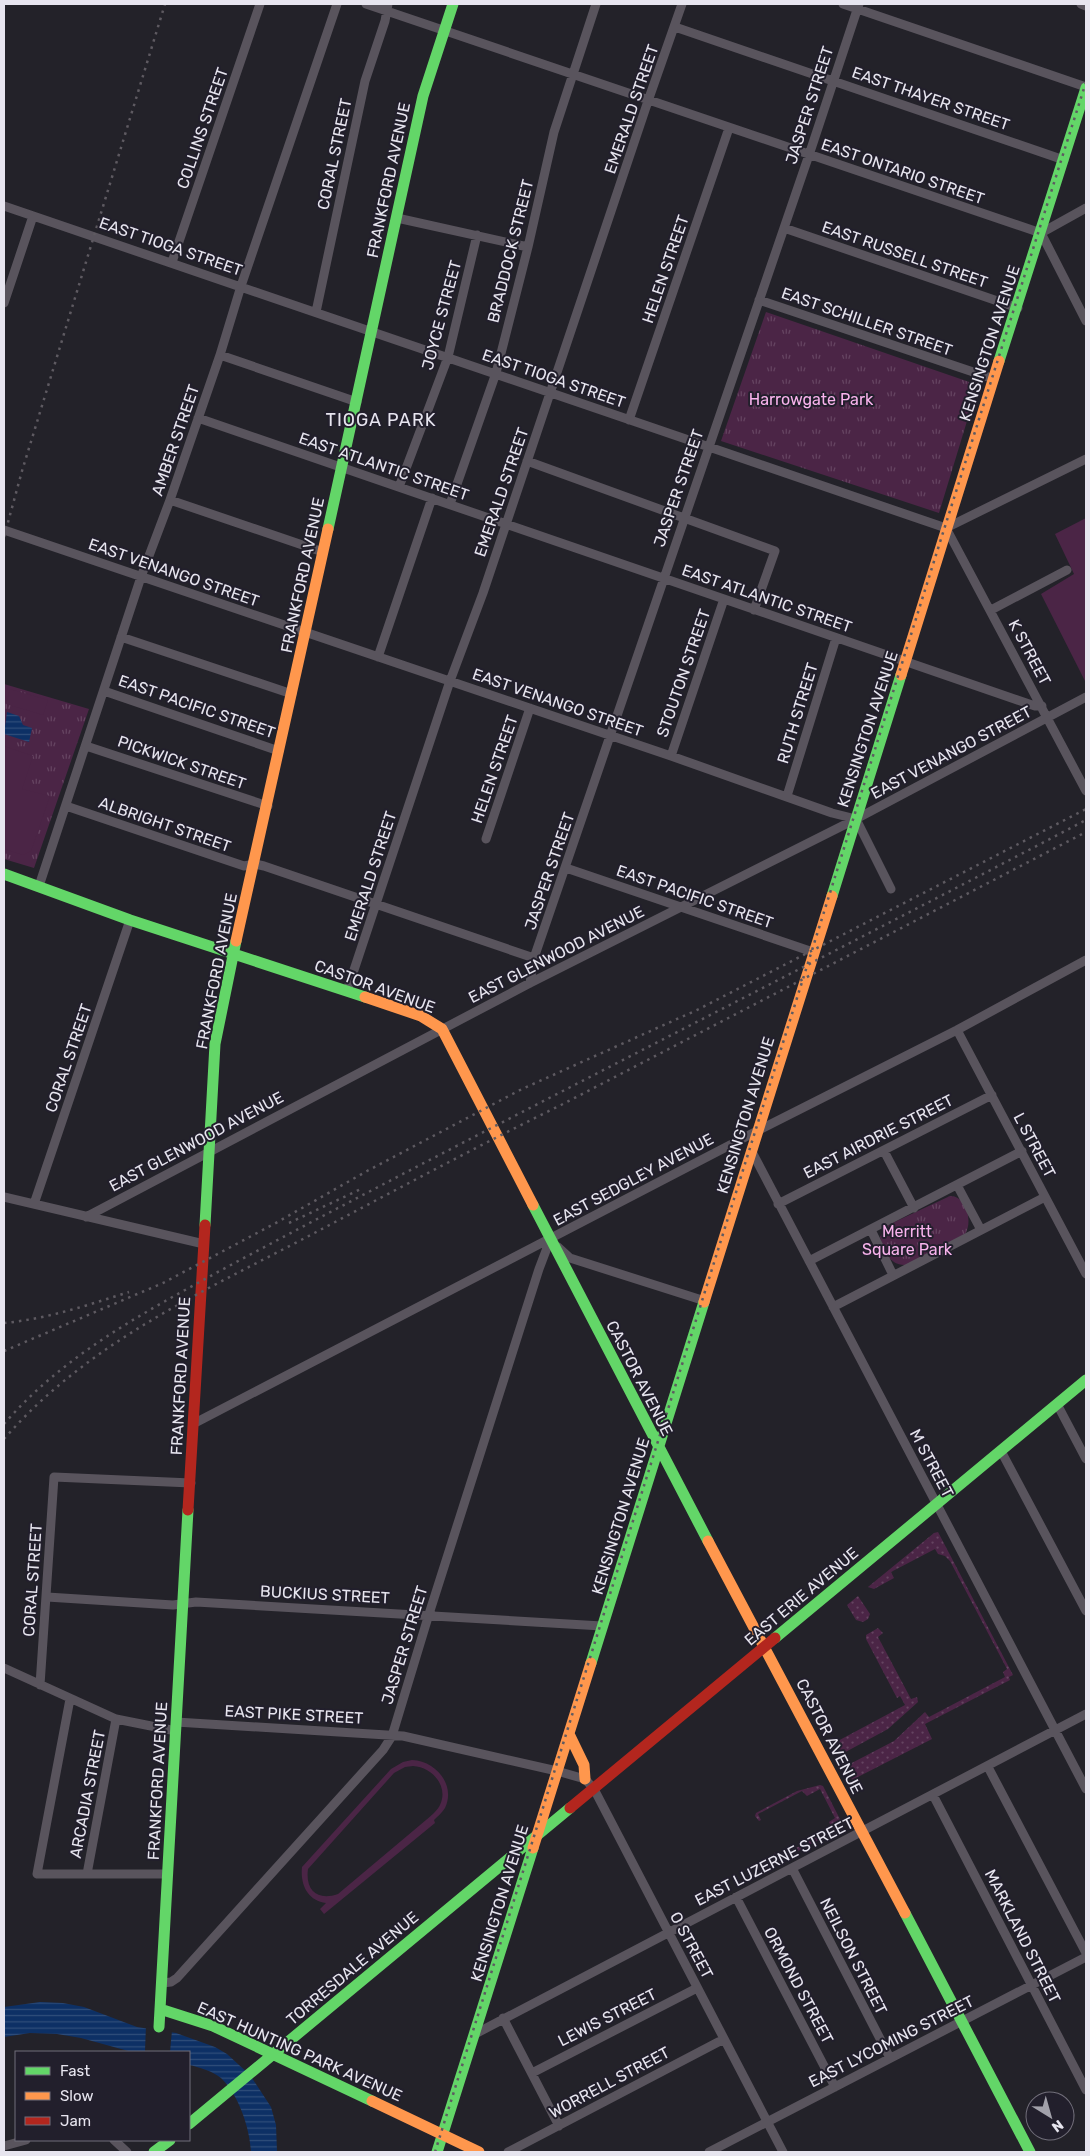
<svg xmlns="http://www.w3.org/2000/svg" width="1090" height="2156" viewBox="0 0 1090 2156" font-family="Rubik,sans-serif">
<style>
.grass{fill:url(#grass-dots)}
.park{fill:url(#park-tufts)}
.pitch{fill:#4b2546;fill-rule:evenodd}
.water{fill:url(#water-rules)}
.pier{fill:#232229}
.lines{fill:none;stroke-linecap:round;stroke-linejoin:round}
.street{stroke:#59545d;stroke-width:9}
.fast{stroke:#63d668;stroke-width:11}
.slow{stroke:#ff974d;stroke-width:11}
.jam{stroke:#b3261e;stroke-width:11}
.rail{stroke:#5e5a61;stroke-width:2.5;stroke-dasharray:2.5 5;stroke-linecap:butt}
.labels{text-anchor:middle;stroke-width:4;stroke-linejoin:round;paint-order:stroke}
.street-label{font-size:16px;fill:#e7e5ef;stroke:#221f2c}
.park-label{font-size:16px;fill:#f9b3ed;stroke:#221f2c}
.neighbourhood-label{font-size:18px;letter-spacing:1px;fill:#e7e5ef;stroke:#221f2c}
</style>
<defs>
<pattern id="grass-dots" width="8" height="8" patternUnits="userSpaceOnUse" patternTransform="scale(1.25)"><rect width="8" height="8" fill="#4b2546"/><path d="M2 2h.1M6 6h.1" fill="none" stroke="#654461" stroke-width="1.8" stroke-linecap="round"/></pattern>
<pattern id="park-tufts" width="24" height="20" patternUnits="userSpaceOnUse" patternTransform="scale(1.25)"><rect width="24" height="20" fill="#4b2546"/><path d="M3 7l-1-3M5 7V3M7 7l1-3M15 17l-1-3M17 17v-4M19 17l1-3" fill="none" stroke="#654461"/></pattern>
<pattern id="water-rules" width="6" height="5" patternUnits="userSpaceOnUse" patternTransform="scale(1.25)"><rect width="6" height="5" fill="#0d3065"/><path d="M0 2.5h6" fill="none" stroke="#304e7b"/></pattern>
</defs>
<rect width="100%" height="100%" fill="#232229"/>
<!-- grass -->
<path class="grass" d="M 938,1532 L 1013,1675 L 1009,1677 L 1010,1680 L 925,1724 L 932,1739 L 852,1780 L 846,1766 L 894,1741 L 925,1712 L 929,1717 L 1005,1677 L 1003,1672 L 1007,1669 L 950,1561 L 945,1556 L 938,1554 L 935,1549 L 891,1572 L 894,1578 L 874,1589 L 868,1587 L 934,1533 Z
M 858,1596 L 870,1614 L 868,1619 L 863,1622 L 856,1620 L 847,1605 Z
M 878,1628 L 883,1633 L 878,1637 L 911,1699 L 917,1697 L 918,1702 L 888,1729 L 840,1755 L 834,1743 L 905,1705 L 900,1696 L 897,1698 L 866,1639 L 866,1635 Z
M 820,1785 L 823,1786 L 844,1827 L 779,1861 L 774,1852 L 779,1857 L 832,1829 L 829,1822 L 835,1818 L 820,1789 L 807,1796 L 802,1791 L 758,1814 L 761,1820 L 759,1821 L 755,1816 L 756,1813 L 797,1791 Z"/>
<!-- park -->
<path class="park" d="M 766,312 L 978,385 L 939,513 L 721,441 Z
M 4,684 L 89,709 L 34,868 L 4,859 Z
M 950,1196 C 967,1196 973,1222 965,1234 L 906,1265 C 890,1266 883,1250 880,1237 L 886,1226 Z"/>
<!-- pitch -->
<path class="pitch" d="M 1086,518 L 1086,683 L 1041,594 L 1074,574 L 1055,534 Z
M 10,689 L 48,700 L 43,715 L 6,704 Z
M 4,746 L 33,756 L 22,789 L 50,796 L 31,851 L 23,855 L 4,849 Z
M 412,1760 C 436,1761 456,1785 445,1808 C 442,1813 437,1817 434,1820 L 435,1823 L 324,1914 L 320,1909 L 326,1903 C 308,1901 300,1885 302,1867 L 391,1769 L 403,1762 ZM 413,1766 C 432,1767 449,1786 440,1805 C 437,1811 431,1816 426,1820 L 338,1894 C 318,1901 305,1891 308,1869 L 394,1773 L 405,1767 Z"/>
<!-- water -->
<path class="water" d="M 7,712 L 19,716 L 23,725 L 32,728 L 29,742 L 4,734 Z
M 40,2002 L 63,2003 L 84,2007 L 137,2027 L 176,2033 L 215,2047 L 227,2054 L 250,2075 L 271,2107 L 276,2125 L 277,2152 L 251,2152 C 250,2129 239,2095 221,2078 C 212,2071 199,2067 189,2065 L 189,2052 L 132,2052 L 81,2038 L 57,2034 L 30,2033 L 4,2037 L 4,2007 Z"/>
<!-- pier -->
<path class="pier" d="M 146,2026 L 172,2030 L 170,2052 L 145,2052 Z"/>
<g class="lines">
<!-- street -->
<path class="street" d="M 366,4 L 1041,233
M 843,4 L 1086,87
M 1081,4 L 1086,6
M 675,27 L 1064,160
M 4,206 L 946,528 L 1086,459
M 397,218 L 528,247
M 784,228 L 1018,308
M 1041,233 L 1086,321
M 1041,233 L 1086,208
M 172,262 L 260,4
M 759,300 L 994,379
M 4,303 L 33,216
M 316,312 L 365,81 L 385,21 L 388,4
M 220,355 L 357,402
M 198,418 L 1035,706 L 1042,706
M 629,420 L 729,128
M 527,461 L 775,551 L 754,610
M 399,487 L 448,357 L 477,235
M 170,500 L 323,552
M 450,504 L 496,373 L 528,247 L 554,132 L 596,4
M 946,528 L 1086,791
M 4,530 L 671,756 L 832,813 L 856,819
M 991,610 L 1067,570
M 121,637 L 292,694
M 378,657 L 432,498
M 104,691 L 279,751
M 86,746 L 268,806
M 671,756 L 724,599
M 787,796 L 836,638
M 66,806 L 244,866 L 255,864 L 264,866 L 534,958
M 856,819 L 891,889
M 486,839 L 530,708
M 566,868 L 813,952
M 39,886 L 141,577 L 170,500 L 220,355 L 241,286 L 337,4
M 530,983 L 534,958 L 809,155 L 859,4
M 347,991 L 450,681 L 483,593 L 648,101 L 682,4
M 957,1030 L 1086,1274
M 751,1150 L 1086,1789
M 884,1151 L 914,1208
M 957,1185 L 981,1230
M 4,1197 L 204,1244
M 34,1204 L 130,920
M 778,1204 L 992,1095
M 86,1217 L 530,983 L 856,819 L 1086,697
M 871,1230 L 893,1275
M 558,1247 L 570,1258 L 705,1301
M 809,1261 L 1022,1151
M 833,1307 L 1045,1197
M 1057,1404 L 1086,1459
M 193,1424 L 757,1131 L 957,1030 L 1086,960
M 1001,1451 L 1086,1611
M 47,1597 L 173,1605 L 196,1602 L 602,1626
M 4,1668 L 116,1719 L 176,1731
M 40,1685 L 54,1477 L 191,1483
M 70,1699 L 37,1874 L 168,1874
M 176,1722 L 403,1736 L 557,1771 L 585,1779 L 594,1789 L 783,2152
M 988,1767 L 1086,1953
M 933,1795 L 1086,2090
M 792,1868 L 890,2058
M 87,1874 L 116,1719
M 736,1897 L 835,2087
M 162,1983 L 171,1982 L 177,1978 L 383,1750 L 392,1736 L 429,1614 L 539,1269 L 550,1240
M 503,2018 L 559,2126
M 475,2034 L 1086,1714
M 532,2073 L 697,1988
M 114,2140 L 127,2152
M 4,2146 L 26,2140
M 508,2152 L 724,2039
M 709,2152 L 1086,1957"/>
<!-- fast -->
<path class="fast" d="M 999,361 L 1086,88
M 328,529 L 423,96 L 453,4
M 4,874 L 130,920 L 365,997
M 832,896 L 901,675
M 533,1205 L 708,1541
M 205,1225 L 215,1044 L 236,941
M 775,1638 L 1086,1380
M 591,1663 L 704,1302
M 905,1913 L 1030,2152
M 160,2009 L 213,2026 L 372,2101
M 159,2027 L 188,1510
M 189,2124 L 570,1808
M 154,2152 L 170,2140
M 437,2152 L 533,1848"/>
<!-- slow -->
<path class="slow" d="M 901,675 L 999,361
M 236,941 L 328,529
M 365,997 L 421,1016 L 442,1029 L 533,1205
M 704,1302 L 832,896
M 708,1541 L 905,1913
M 569,1734 L 584,1765 L 585,1779
M 533,1848 L 591,1663
M 372,2101 L 479,2152"/>
<!-- jam -->
<path class="jam" d="M 188,1510 L 205,1225
M 570,1808 L 775,1638"/>
<!-- rail -->
<path class="rail" d="M 4,537 L 22,471 L 165,4
M 289,1223 L 363,1188
M 4,1323 C 47,1319 88,1305 129,1292
M 4,1351 L 163,1283 L 274,1224 L 367,1171 L 522,1089 L 697,1010 L 1086,809
M 4,1424 C 62,1357 139,1315 216,1273 C 277,1240 338,1208 399,1176 C 627,1057 858,940 1086,820
M 4,1439 C 86,1345 194,1296 303,1239 C 388,1194 474,1148 561,1105 L 1086,832
M 435,2152 L 941,539 L 1086,82"/>
</g>
<g class="labels">
<!-- street labels -->
<g class="street-label">
<text transform="translate(931 98) rotate(19)" y="6">EAST THAYER STREET</text>
<text transform="translate(809 105) rotate(-72)" y="6">JASPER STREET</text>
<text transform="translate(631 109) rotate(-71)" y="6">EMERALD STREET</text>
<text transform="translate(202 128) rotate(-71)" y="6">COLLINS STREET</text>
<text transform="translate(334 154) rotate(-78)" y="6">CORAL STREET</text>
<text transform="translate(903 171) rotate(19)" y="6">EAST ONTARIO STREET</text>
<text transform="translate(388 180) rotate(-78)" y="6">FRANKFORD AVENUE</text>
<text transform="translate(171 246) rotate(19)" y="6">EAST TIOGA STREET</text>
<text transform="translate(510 251) rotate(-76)" y="6">BRADDOCK STREET</text>
<text transform="translate(905 254) rotate(19)" y="6">EAST RUSSELL STREET</text>
<text transform="translate(665 269) rotate(-71)" y="6">HELEN STREET</text>
<text transform="translate(441 315) rotate(-75)" y="6">JOYCE STREET</text>
<text transform="translate(867 321) rotate(19)" y="6">EAST SCHILLER STREET</text>
<text transform="translate(989 343) rotate(-72)" y="6">KENSINGTON AVENUE</text>
<text transform="translate(554 378) rotate(19)" y="6">EAST TIOGA STREET</text>
<text transform="translate(175 440) rotate(-71)" y="6">AMBER STREET</text>
<text transform="translate(384 466) rotate(19)" y="6">EAST ATLANTIC STREET</text>
<text transform="translate(678 488) rotate(-71)" y="6">JASPER STREET</text>
<text transform="translate(501 492) rotate(-71)" y="6">EMERALD STREET</text>
<text transform="translate(174 572) rotate(19)" y="6">EAST VENANGO STREET</text>
<text transform="translate(302 575) rotate(-78)" y="6">FRANKFORD AVENUE</text>
<text transform="translate(767 598) rotate(19)" y="6">EAST ATLANTIC STREET</text>
<text transform="translate(1030 652) rotate(62)" y="6">K STREET</text>
<text transform="translate(683 673) rotate(-71)" y="6">STOUTON STREET</text>
<text transform="translate(558 702) rotate(19)" y="6">EAST VENANGO STREET</text>
<text transform="translate(197 706) rotate(19)" y="6">EAST PACIFIC STREET</text>
<text transform="translate(797 713) rotate(-73)" y="6">RUTH STREET</text>
<text transform="translate(867 729) rotate(-72)" y="6">KENSINGTON AVENUE</text>
<text transform="translate(951 752) rotate(-28)" y="6">EAST VENANGO STREET</text>
<text transform="translate(182 762) rotate(19)" y="6">PICKWICK STREET</text>
<text transform="translate(494 769) rotate(-71)" y="6">HELEN STREET</text>
<text transform="translate(165 824) rotate(19)" y="6">ALBRIGHT STREET</text>
<text transform="translate(549 871) rotate(-71)" y="6">JASPER STREET</text>
<text transform="translate(370 876) rotate(-72)" y="6">EMERALD STREET</text>
<text transform="translate(695 896) rotate(19)" y="6">EAST PACIFIC STREET</text>
<text transform="translate(556 954) rotate(-27)" y="6">EAST GLENWOOD AVENUE</text>
<text transform="translate(216 971) rotate(-79)" y="6">FRANKFORD AVENUE</text>
<text transform="translate(375 986) rotate(20)" y="6">CASTOR AVENUE</text>
<text transform="translate(68 1058) rotate(-71)" y="6">CORAL STREET</text>
<text transform="translate(745 1115) rotate(-73)" y="6">KENSINGTON AVENUE</text>
<text transform="translate(878 1136) rotate(-27)" y="6">EAST AIRDRIE STREET</text>
<text transform="translate(196 1141) rotate(-28)" y="6">EAST GLENWOOD AVENUE</text>
<text transform="translate(1035 1145) rotate(62)" y="6">L STREET</text>
<text transform="translate(633 1179) rotate(-28)" y="6">EAST SEDGLEY AVENUE</text>
<text transform="translate(180 1376) rotate(-87)" y="6">FRANKFORD AVENUE</text>
<text transform="translate(640 1378) rotate(63)" y="6">CASTOR AVENUE</text>
<text transform="translate(932 1463) rotate(62)" y="6">M STREET</text>
<text transform="translate(620 1516) rotate(-73)" y="6">KENSINGTON AVENUE</text>
<text transform="translate(32 1580) rotate(-86)" y="6">CORAL STREET</text>
<text transform="translate(325 1594) rotate(3)" y="6">BUCKIUS STREET</text>
<text transform="translate(801 1596) rotate(-40)" y="6">EAST ERIE AVENUE</text>
<text transform="translate(404 1645) rotate(-73)" y="6">JASPER STREET</text>
<text transform="translate(294 1714) rotate(3)" y="6">EAST PIKE STREET</text>
<text transform="translate(830 1736) rotate(63)" y="6">CASTOR AVENUE</text>
<text transform="translate(157 1781) rotate(-87)" y="6">FRANKFORD AVENUE</text>
<text transform="translate(87 1794) rotate(-79)" y="6">ARCADIA STREET</text>
<text transform="translate(774 1861) rotate(-27)" y="6">EAST LUZERNE STREET</text>
<text transform="translate(499 1903) rotate(-73)" y="6">KENSINGTON AVENUE</text>
<text transform="translate(1023 1936) rotate(63)" y="6">MARKLAND STREET</text>
<text transform="translate(692 1945) rotate(62)" y="6">O STREET</text>
<text transform="translate(854 1956) rotate(63)" y="6">NEILSON STREET</text>
<text transform="translate(352 1968) rotate(-40)" y="6">TORRESDALE AVENUE</text>
<text transform="translate(799 1985) rotate(62)" y="6">ORMOND STREET</text>
<text transform="translate(607 2017) rotate(-27)" y="6">LEWIS STREET</text>
<text transform="translate(891 2041) rotate(-27)" y="6">EAST LYCOMING STREET</text>
<text transform="translate(300 2051) rotate(24)" y="6">EAST HUNTING PARK AVENUE</text>
<text transform="translate(609 2082) rotate(-28)" y="6">WORRELL STREET</text>
</g>
<!-- park labels -->
<g class="park-label">
<text x="811" y="405">Harrowgate Park</text>
<text x="907" y="1237">Merritt<tspan x="907" dy="18">Square Park</tspan></text>
</g>
<!-- neighbourhood labels -->
<g class="neighbourhood-label">
<text x="381" y="426">TIOGA PARK</text>
</g>
</g>
<!-- border -->
<rect width="1090" height="2156" fill="none" stroke="#e7e5ef" stroke-width="10"/>
<!-- legend -->
<rect x="15" y="2051" width="175" height="90" fill="#221f2c" stroke="#716e7a"/>
<rect x="25" y="2067" width="25" height="8" fill="#63d668" stroke="#716e7a"/>
<text x="60" y="2076" font-size="15" fill="#e7e5ef">Fast</text>
<rect x="25" y="2092" width="25" height="8" fill="#ff974d" stroke="#716e7a"/>
<text x="60" y="2101" font-size="15" fill="#e7e5ef">Slow</text>
<rect x="25" y="2117" width="25" height="8" fill="#b3261e" stroke="#716e7a"/>
<text x="60" y="2126" font-size="15" fill="#e7e5ef">Jam</text>
<!-- north arrow -->
<g transform="translate(1050 2116) rotate(143)"><circle r="24" fill="#221f2c" stroke="#716e7a"/>
<path d="M0-4L9 19L0 12L-9 19Z" fill="#a2a1aa"/>
<text y="-8" font-size="14" font-weight="bold" text-anchor="middle" fill="#e7e5ef">N</text>
</g>
</svg>
